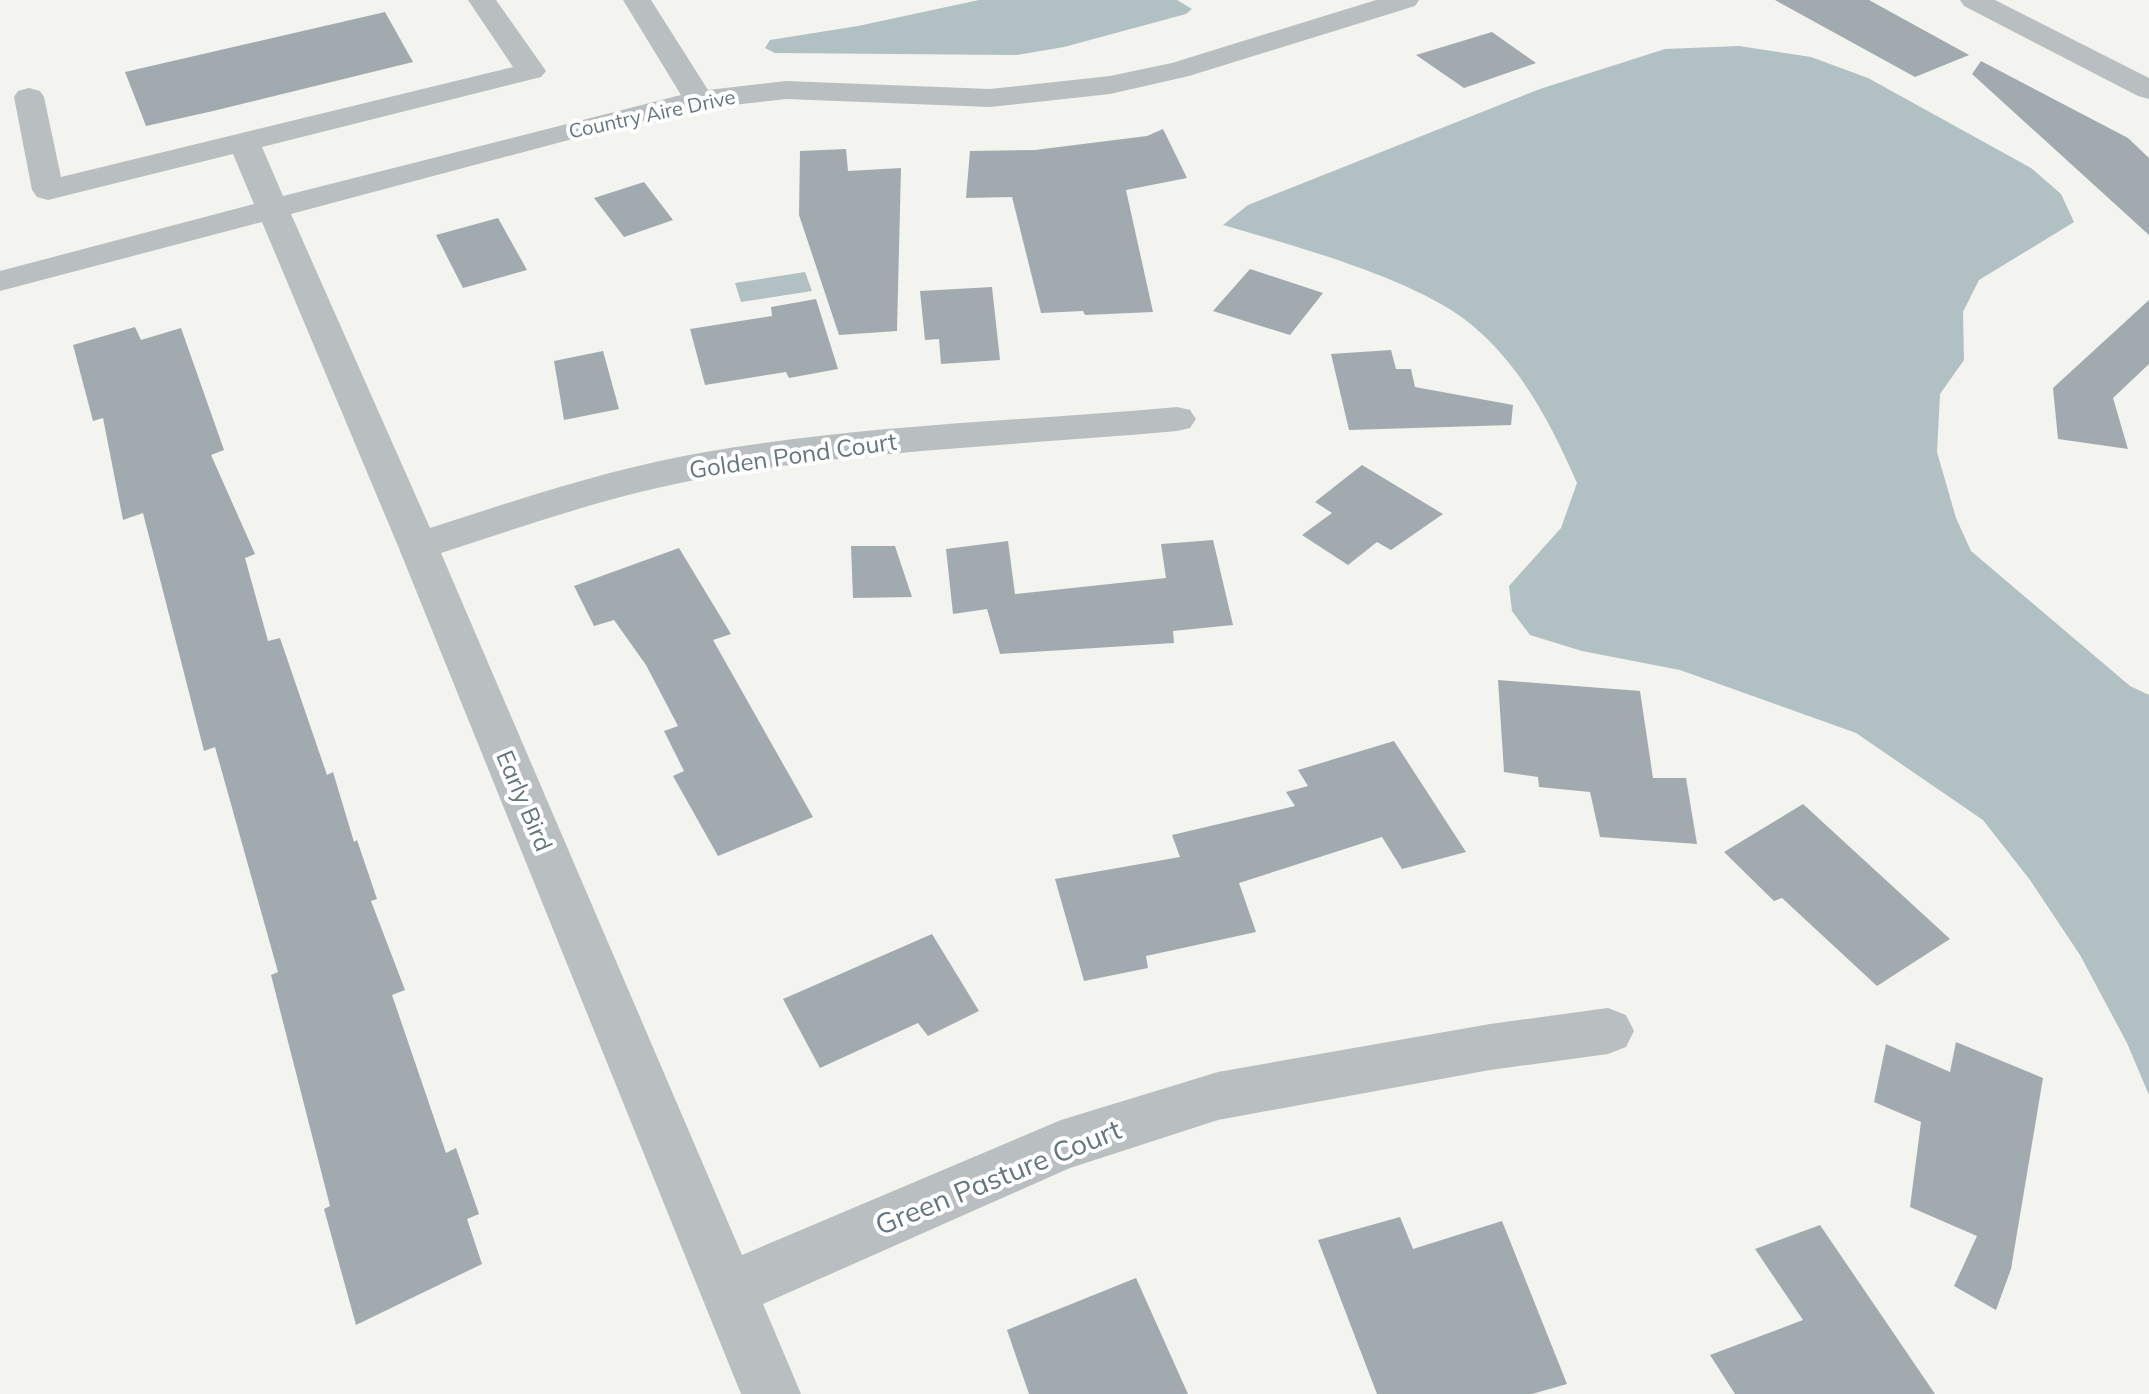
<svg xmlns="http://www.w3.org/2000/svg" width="2149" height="1394" viewBox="0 0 2149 1394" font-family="Mulish,sans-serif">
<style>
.water{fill:#b1c0c3}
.building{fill:#a1abaf}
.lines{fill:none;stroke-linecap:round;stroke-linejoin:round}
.minor{fill:#b9bfc1;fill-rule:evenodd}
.labels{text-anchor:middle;stroke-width:8;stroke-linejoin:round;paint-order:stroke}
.far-street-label{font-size:20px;fill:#63767f;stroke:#fff}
.street-label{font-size:24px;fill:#63767f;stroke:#fff}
.near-street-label{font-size:28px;fill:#63767f;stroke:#fff}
</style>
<rect width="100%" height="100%" fill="#f3f3ef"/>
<!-- water -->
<path class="water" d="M 979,0 L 1177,0 L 1192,9 L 1186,14 L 1064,47 L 1017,55 L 775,53 L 765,48 L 770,40 L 858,26 Z
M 1739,46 L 1811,57 L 1868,78 L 2031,168 L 2061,194 L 2074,222 L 1979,280 L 1963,312 L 1964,360 L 1940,394 L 1937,452 L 1956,518 L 1971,551 L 2130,686 L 2149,695 L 2149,1095 L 2127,1043 L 2080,955 L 2030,880 L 1983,820 L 1856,733 L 1680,670 L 1582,651 L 1530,635 L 1512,611 L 1509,586 L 1561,528 L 1577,483 C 1552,426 1522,367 1473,326 C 1418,279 1294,246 1223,225 L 1248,205 L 1540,89 L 1665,49 Z
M 805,272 L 812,291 L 741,302 L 735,283 Z"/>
<!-- building -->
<path class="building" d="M 1775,0 L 1869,0 L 1969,55 L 1915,77 Z
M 385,12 L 413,62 L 213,111 L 146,126 L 125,72 Z
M 1492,32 L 1536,63 L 1464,88 L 1416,55 Z
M 1981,61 L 2128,138 L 2149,158 L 2149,235 L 1972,74 Z
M 1163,129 L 1187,178 L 1126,190 L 1153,312 L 1085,315 L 1083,311 L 1041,313 L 1012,197 L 966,198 L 970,151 L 1035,150 L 1147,136 Z
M 846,149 L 848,171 L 901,168 L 897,331 L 839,335 L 799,215 L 800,151 Z
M 644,182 L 673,220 L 624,237 L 594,198 Z
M 498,218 L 527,270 L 463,288 L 436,235 Z
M 1250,269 L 1323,293 L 1290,335 L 1213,311 Z
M 992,287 L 1000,360 L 941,364 L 939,339 L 925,340 L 920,291 Z
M 816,299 L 838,369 L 789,378 L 786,372 L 705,385 L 690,329 L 772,316 L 771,307 Z
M 2149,300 L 2149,364 L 2113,398 L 2128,449 L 2058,439 L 2053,388 Z
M 135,327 L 141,340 L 181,328 L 224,450 L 211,455 L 255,554 L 245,558 L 268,641 L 280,638 L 327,775 L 333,772 L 354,842 L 357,840 L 377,899 L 371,901 L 405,990 L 392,995 L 446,1153 L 456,1148 L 479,1214 L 467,1219 L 482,1264 L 356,1325 L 324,1209 L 330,1206 L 271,975 L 278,972 L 215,747 L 204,751 L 143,513 L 123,520 L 103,418 L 93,421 L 73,345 Z
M 1391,350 L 1396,369 L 1411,369 L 1415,387 L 1513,405 L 1511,425 L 1349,430 L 1331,354 Z
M 603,351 L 619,409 L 564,420 L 554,361 Z
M 1362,465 L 1443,514 L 1391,550 L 1377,542 L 1348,565 L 1302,535 L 1332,513 L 1315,502 Z
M 1213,540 L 1233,625 L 1173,631 L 1174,643 L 1000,654 L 987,609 L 953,614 L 946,549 L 1008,541 L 1015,594 L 1166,578 L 1161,544 Z
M 851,546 L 895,546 L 912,597 L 853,598 Z
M 679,548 L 731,634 L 713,640 L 813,817 L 718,856 L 673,776 L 684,771 L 664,731 L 678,726 L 646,665 L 614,620 L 594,626 L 574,586 Z
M 1498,680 L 1640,691 L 1653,778 L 1686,778 L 1697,844 L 1600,837 L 1590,792 L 1539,787 L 1538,777 L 1504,772 Z
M 1394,741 L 1466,852 L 1402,869 L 1382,837 L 1239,883 L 1256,932 L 1146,956 L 1148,968 L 1084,981 L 1055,879 L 1180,857 L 1172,835 L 1295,806 L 1286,792 L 1308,786 L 1298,770 Z
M 1803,804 L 1950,939 L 1877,986 L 1782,898 L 1774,901 L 1724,852 Z
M 932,934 L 979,1011 L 928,1036 L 918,1023 L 820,1068 L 783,999 Z
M 1956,1042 L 2043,1078 L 2011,1269 L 1996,1310 L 1954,1286 L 1977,1236 L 1910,1207 L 1921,1122 L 1874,1102 L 1886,1044 L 1950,1072 Z
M 1400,1217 L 1413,1249 L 1502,1221 L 1567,1384 L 1532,1394 L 1377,1394 L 1318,1240 Z
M 1820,1225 L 1935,1394 L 1735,1394 L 1710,1355 L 1803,1320 L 1755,1249 Z
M 1136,1278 L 1188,1394 L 1029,1394 L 1007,1330 Z"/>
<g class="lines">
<!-- minor -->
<path class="minor" d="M 468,0 L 496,0 L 546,71 L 541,77 L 262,147 L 283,196 L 681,95 L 623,0 L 651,0 L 708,90 L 786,81 L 990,89 L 1110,76 L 1172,63 L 1376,0 L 1419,0 L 1415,6 L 1189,76 L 1110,94 L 990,107 L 786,99 L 699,109 L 621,126 L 291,214 L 430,528 C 523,498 615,467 711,451 C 865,425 1022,421 1177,407 L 1190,410 L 1196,419 L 1190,428 L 1177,431 C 1022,445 864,450 711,477 C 618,493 530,524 441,553 L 742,1255 L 1061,1120 L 1218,1072 L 1490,1024 L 1608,1008 L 1626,1015 L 1634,1031 L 1626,1047 L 1608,1054 L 1490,1070 L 1218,1120 L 1070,1168 L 763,1304 L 801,1394 L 741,1394 L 398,546 L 262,222 L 0,291 L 0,271 L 254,204 L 233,154 L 48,200 L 37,197 L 32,190 L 14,97 L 18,91 L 29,88 L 40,91 L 44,97 L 61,177 L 513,67 Z
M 1960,0 L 1995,0 L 2149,78 L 2149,99 L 2138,96 L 1964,6 Z"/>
</g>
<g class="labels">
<!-- far-street labels -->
<g class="far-street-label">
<text transform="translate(652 114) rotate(-12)" y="7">Country Aire Drive</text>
</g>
<!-- street labels -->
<g class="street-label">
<text transform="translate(793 456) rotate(-8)" y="8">Golden Pond Court</text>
<text transform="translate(524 801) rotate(67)" y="8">Early Bird</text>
</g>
<!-- near-street labels -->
<g class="near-street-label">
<text transform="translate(998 1177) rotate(-22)" y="10">Green Pasture Court</text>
</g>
</g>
</svg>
